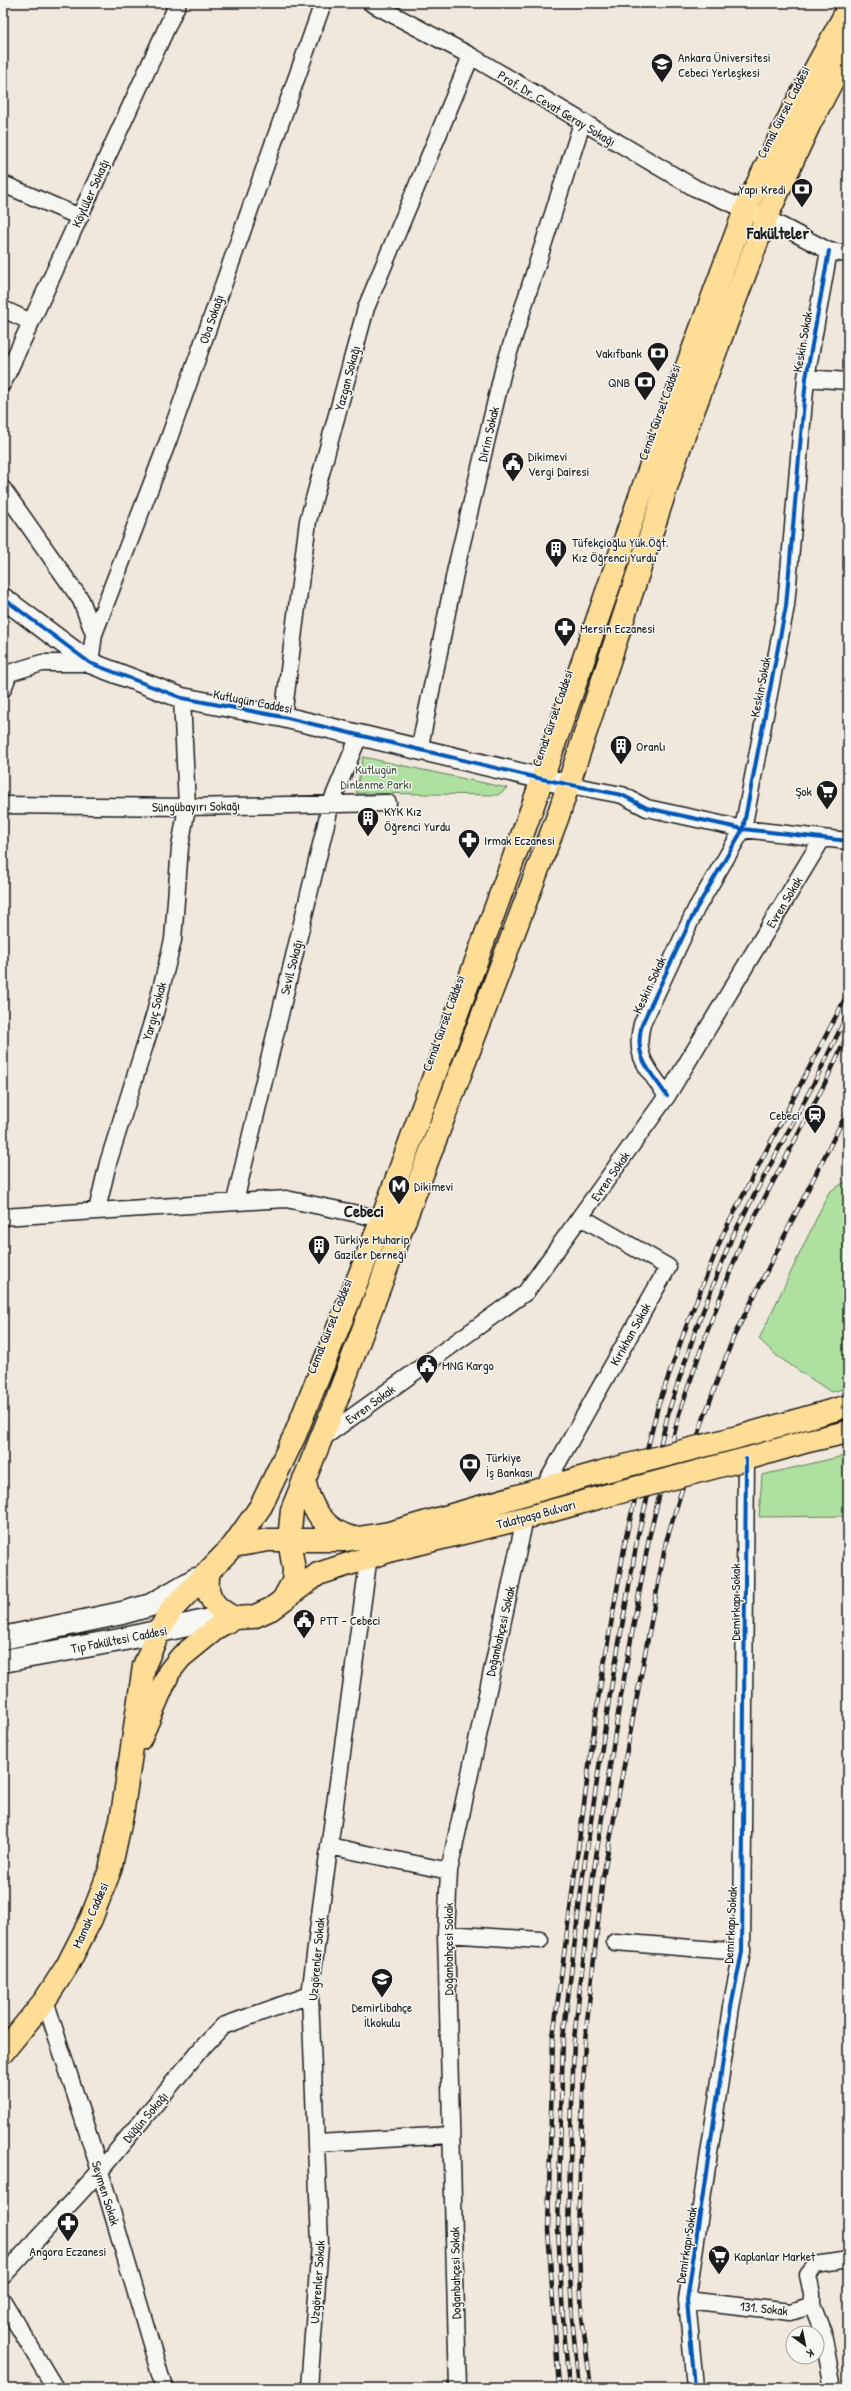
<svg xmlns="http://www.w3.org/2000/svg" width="851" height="2391" viewBox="0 0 851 2391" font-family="'Patrick Hand',sans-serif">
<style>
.green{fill:#aee0a0;stroke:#657e5e}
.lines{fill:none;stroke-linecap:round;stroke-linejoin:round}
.minor-casing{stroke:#1c1c1c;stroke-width:19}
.tertiary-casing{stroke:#1c1c1c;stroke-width:23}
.secondary-casing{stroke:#1c1c1c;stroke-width:25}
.primary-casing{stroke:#1c1c1c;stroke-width:25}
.minor{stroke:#f6f6f2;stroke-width:16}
.tertiary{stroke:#f6f6f2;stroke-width:20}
.secondary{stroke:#f6f6f2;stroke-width:22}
.primary{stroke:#fedd96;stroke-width:22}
.rail-casing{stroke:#1c1c1c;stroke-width:4.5}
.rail{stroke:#f6f6f2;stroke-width:3;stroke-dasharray:9;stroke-linecap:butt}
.primary-bridge-casing{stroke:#1c1c1c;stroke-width:25;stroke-linecap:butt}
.primary-bridge{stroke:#fedd96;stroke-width:22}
.cycleway-casing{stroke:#f6f6f2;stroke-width:6}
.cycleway{stroke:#0057b8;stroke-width:4}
.labels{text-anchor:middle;stroke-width:3;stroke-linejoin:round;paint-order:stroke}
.poi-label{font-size:13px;fill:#1c1c1c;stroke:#f6f6f2;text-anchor:start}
.street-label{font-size:13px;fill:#1c1c1c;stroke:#f6f6f2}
.park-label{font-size:13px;fill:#485744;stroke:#f6f6f2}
.district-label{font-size:17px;font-weight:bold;fill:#1c1c1c;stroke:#f6f6f2}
</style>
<rect width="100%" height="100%" fill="#f0e8dd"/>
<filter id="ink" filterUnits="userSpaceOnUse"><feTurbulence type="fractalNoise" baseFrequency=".025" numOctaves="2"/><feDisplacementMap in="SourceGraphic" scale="8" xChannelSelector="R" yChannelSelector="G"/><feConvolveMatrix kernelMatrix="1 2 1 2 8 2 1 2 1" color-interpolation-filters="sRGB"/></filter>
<g filter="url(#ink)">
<!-- green -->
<path class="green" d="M 363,757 L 507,788 L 498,795 L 356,793 Z
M 848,1180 L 848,1388 L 831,1392 L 777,1356 L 759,1339 L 829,1192 Z
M 848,1455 L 848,1516 L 759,1517 L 762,1475 Z"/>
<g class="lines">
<!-- minor casing -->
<g class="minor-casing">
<path id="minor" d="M 371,3 L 471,56 L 695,188 L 766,218 L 829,251 L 848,254
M 3,184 L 80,217
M 3,309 L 31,322
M 806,378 L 848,381
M 3,383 L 178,3
M 3,489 L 81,600 L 94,634 L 90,663 L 42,663 L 9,673 L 3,689
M 94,634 L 168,441 L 323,3
M 283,717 L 308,521 L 366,308 L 471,56
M 419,751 L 456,568 L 503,371 L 582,123
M 569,785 L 622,795 L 647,808 L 743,829 L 848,841
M 3,805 L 187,807 L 388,803
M 667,1096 C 649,1069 633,1058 642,1024 L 696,909 L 743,829 L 786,606 L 806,378 L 829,251
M 235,1201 L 331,803 L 359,736
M 97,1210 L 108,1163 L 155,1013 L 173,940 L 180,847 L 187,807 L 182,698
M 3,1217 L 286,1199 L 382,1219
M 320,1440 L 526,1292 L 667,1096 L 822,839
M 543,1489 L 668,1267 L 581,1217
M 329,1846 L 449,1871
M 446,1934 L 540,1940
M 615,1942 L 742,1952
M 45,2000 L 100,2171 L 164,2388
M 318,2143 L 450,2135
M 3,2276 L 100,2171 L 200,2050 L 223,2026 L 310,1995
M 687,2300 L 791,2312 L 812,2305 L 812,2294 L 808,2275 L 816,2265 L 848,2260
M 3,2301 L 55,2388
M 812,2305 L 823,2333 L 833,2388
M 309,2388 L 320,2244 L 310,1995 L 321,1907 L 369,1556
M 458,2388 L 446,1934 L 449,1871 L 525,1518
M 695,2388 L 687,2300 L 731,2007 L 742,1952 L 746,1459"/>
</g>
<!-- tertiary casing -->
<g class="tertiary-casing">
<path id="tertiary" d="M 3,598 L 90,663 L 182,698 L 283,717 L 569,785"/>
</g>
<!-- secondary casing -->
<g class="secondary-casing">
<path id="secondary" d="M 3,1638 L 122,1613 L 151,1605 L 196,1579
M 3,1661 L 120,1640 L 214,1619 L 235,1618"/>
</g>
<!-- primary casing -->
<g class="primary-casing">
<path id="primary" d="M 738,1437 L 848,1406
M 746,1459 L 808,1441 L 848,1432
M 304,1479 C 309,1507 325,1531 353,1538
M 233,1546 L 268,1540 L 346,1540 L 389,1533 L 605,1471
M 209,1571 C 204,1595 213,1608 235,1618
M 284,1598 L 293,1582 L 294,1570 L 289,1540 L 292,1510 L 335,1404 L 558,816 L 681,443 L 766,218 L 810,123 L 848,51
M 140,1739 L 169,1672 L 181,1657 L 219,1626 L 235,1618 L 253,1617 L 271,1609 L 318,1574 L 392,1550 L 525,1518 L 605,1496
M 3,2052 L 45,2000 L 67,1966 L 91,1919 L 110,1870 L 122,1815 L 144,1666 L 159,1631 L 172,1609 L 233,1546 L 261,1506 L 295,1435 L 382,1219 L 532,808 L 661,436 L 745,210 L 792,112 L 848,9"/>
</g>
<!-- minor -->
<use href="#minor" class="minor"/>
<!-- tertiary -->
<use href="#tertiary" class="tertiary"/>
<!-- secondary -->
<use href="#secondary" class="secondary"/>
<!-- primary -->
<use href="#primary" class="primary"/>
<!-- rail casing -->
<g class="rail-casing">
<path id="rail" d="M 559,2388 L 548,2230 L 553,2037 L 598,1699 L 627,1532 L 658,1406 L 686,1327 L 723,1234 L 848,993
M 569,2388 L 563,2317 L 558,2229 L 563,2038 L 583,1875 L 609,1700 L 638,1535 L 669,1410 L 696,1329 L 732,1237 L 815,1081 L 848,1013
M 579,2388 L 572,2317 L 568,2229 L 574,2039 L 593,1876 L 620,1701 L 649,1538 L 679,1414 L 707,1332 L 742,1241 L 824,1085 L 848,1034
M 591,2388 L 582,2317 L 578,2229 L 585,2040 L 603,1877 L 666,1542 L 702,1423 L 733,1338 L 848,1110"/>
</g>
<!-- rail -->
<use href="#rail" class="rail"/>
<!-- primary-bridge casing -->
<g class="primary-bridge-casing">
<path id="primary-bridge" d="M 605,1471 L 738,1437
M 605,1496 L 746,1459"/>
</g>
<!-- primary-bridge -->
<use href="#primary-bridge" class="primary-bridge"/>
<!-- cycleway casing -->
<g class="cycleway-casing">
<path id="cycleway" d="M 3,598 L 90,663 L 182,698 L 283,717 L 542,779 L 622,795 L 647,808 L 743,829 L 848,841
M 667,1096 C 649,1069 633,1058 642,1024 L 696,909 L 743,829 L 786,606 L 806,378 L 829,251
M 695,2388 L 687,2300 L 731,2007 L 742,1952 L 746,1459"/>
</g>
<!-- cycleway -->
<use href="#cycleway" class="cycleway"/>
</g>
</g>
<!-- icons -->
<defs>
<g id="university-pin" transform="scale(1.15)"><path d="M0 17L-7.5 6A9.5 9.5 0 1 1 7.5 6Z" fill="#1c1c1c" stroke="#f6f6f2"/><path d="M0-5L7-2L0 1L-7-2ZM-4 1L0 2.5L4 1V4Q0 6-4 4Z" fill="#fff"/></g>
<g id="bank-pin" transform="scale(1.15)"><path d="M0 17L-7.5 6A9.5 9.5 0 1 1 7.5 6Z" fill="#1c1c1c" stroke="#f6f6f2"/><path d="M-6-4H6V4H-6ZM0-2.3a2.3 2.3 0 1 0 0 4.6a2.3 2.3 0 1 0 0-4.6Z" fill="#fff"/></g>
<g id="civic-pin" transform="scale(1.15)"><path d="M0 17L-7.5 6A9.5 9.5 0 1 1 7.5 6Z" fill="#1c1c1c" stroke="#f6f6f2"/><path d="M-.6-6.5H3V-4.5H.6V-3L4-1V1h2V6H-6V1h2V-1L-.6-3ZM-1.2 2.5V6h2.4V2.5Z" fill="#fff"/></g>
<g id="building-pin" transform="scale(1.15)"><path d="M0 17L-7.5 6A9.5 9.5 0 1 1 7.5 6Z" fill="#1c1c1c" stroke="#f6f6f2"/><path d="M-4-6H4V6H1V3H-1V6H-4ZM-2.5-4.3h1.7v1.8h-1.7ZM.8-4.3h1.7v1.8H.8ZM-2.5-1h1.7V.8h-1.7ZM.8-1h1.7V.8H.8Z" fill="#fff"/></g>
<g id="pharmacy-pin" transform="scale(1.15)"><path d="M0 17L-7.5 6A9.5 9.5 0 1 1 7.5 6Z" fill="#1c1c1c" stroke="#f6f6f2"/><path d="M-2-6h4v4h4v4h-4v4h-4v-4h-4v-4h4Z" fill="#fff"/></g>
<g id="supermarket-pin" transform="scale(1.15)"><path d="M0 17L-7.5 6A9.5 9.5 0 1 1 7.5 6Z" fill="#1c1c1c" stroke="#f6f6f2"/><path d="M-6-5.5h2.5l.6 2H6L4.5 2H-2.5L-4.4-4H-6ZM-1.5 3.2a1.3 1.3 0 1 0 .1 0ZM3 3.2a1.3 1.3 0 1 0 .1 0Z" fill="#fff"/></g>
<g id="station-pin" transform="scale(1.15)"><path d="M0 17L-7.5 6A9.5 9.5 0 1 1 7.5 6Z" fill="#1c1c1c" stroke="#f6f6f2"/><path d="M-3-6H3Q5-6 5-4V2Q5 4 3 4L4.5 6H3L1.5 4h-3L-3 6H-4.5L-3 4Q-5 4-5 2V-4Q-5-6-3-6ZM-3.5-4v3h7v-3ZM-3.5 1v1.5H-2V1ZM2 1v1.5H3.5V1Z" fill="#fff"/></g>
<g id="metro-pin" transform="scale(1.15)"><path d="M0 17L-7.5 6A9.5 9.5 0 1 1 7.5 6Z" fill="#1c1c1c" stroke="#f6f6f2"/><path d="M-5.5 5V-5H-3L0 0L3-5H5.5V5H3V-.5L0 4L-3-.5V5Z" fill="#fff"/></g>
<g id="school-pin" transform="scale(1.15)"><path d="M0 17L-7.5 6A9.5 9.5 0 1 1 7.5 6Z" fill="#1c1c1c" stroke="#f6f6f2"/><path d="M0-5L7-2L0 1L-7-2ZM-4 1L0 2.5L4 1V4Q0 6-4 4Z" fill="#fff"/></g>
</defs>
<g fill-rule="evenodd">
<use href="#university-pin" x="662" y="64"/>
<use href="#bank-pin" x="802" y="189"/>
<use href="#bank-pin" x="658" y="353"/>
<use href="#bank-pin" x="645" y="382"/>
<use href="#civic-pin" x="513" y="463"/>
<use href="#building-pin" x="556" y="549"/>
<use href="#pharmacy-pin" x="565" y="628"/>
<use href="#building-pin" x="621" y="746"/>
<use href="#supermarket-pin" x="827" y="791"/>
<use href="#building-pin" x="368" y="818"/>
<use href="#pharmacy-pin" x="469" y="840"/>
<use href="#station-pin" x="815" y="1115"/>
<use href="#metro-pin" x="399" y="1186"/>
<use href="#building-pin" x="319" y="1246"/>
<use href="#civic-pin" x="427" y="1365"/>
<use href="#bank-pin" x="470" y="1464"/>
<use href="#civic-pin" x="304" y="1620"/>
<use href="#school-pin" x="382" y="1979"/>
<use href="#pharmacy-pin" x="68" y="2223"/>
<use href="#supermarket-pin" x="719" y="2256"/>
</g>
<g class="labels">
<!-- poi labels -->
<g class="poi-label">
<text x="678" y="62">Ankara Üniversitesi<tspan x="678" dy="15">Cebeci Yerleşkesi</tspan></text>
<text x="786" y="194" text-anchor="end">Yapı Kredi</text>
<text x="642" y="358" text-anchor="end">Vakıfbank</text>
<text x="630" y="387" text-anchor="end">QNB</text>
<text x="528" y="461">Dikimevi<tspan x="528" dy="15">Vergi Dairesi</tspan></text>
<text x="572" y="547">Tüfekçioğlu Yük.Öğt.<tspan x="572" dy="15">Kız Öğrenci Yurdu</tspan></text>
<text x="580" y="633">Mersin Eczanesi</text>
<text x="636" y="751">Oranlı</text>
<text x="812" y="796" text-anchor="end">Şok</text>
<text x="384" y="816">KYK Kız<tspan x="384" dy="15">Öğrenci Yurdu</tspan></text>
<text x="484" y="845">Irmak Eczanesi</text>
<text x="800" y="1120" text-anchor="end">Cebeci</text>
<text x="414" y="1191">Dikimevi</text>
<text x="334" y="1244">Türkiye Muharip<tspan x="334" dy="15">Gaziler Derneği</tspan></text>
<text x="442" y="1370">MNG Kargo</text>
<text x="486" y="1462">Türkiye<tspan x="486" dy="15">İş Bankası</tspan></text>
<text x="320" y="1625">PTT - Cebeci</text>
<text x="382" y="2012" text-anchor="middle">Demirlibahçe<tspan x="382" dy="15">İlkokulu</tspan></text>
<text x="68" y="2256" text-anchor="middle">Angora Eczanesi</text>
<text x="734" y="2261">Kaplanlar Market</text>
</g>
<!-- street labels -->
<g class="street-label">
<text transform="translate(557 108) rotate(31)" y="5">Prof. Dr. Cevat Geray Sokağı</text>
<text transform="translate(783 112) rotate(-63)" y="5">Cemal Gürsel Caddesi</text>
<text transform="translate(90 193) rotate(-66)" y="5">Köylüler Sokağı</text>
<text transform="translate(211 319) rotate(-71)" y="5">Oba Sokağı</text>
<text transform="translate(802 342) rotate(-80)" y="5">Keskin Sokak</text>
<text transform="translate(347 378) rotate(-75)" y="5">Yazgan Sokağı</text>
<text transform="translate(659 412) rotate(-70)" y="5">Cemal Gürsel Caddesi</text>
<text transform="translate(488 434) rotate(-77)" y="5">Dirim Sokak</text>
<text transform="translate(760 687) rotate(-79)" y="5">Keskin Sokak</text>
<text transform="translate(253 701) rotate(11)" y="5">Kutlugün Caddesi</text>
<text transform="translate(552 718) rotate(-71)" y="5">Cemal Gürsel Caddesi</text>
<text transform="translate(196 806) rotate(-1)" y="5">Süngübayırı Sokağı</text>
<text transform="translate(784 902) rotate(-59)" y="5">Evren Sokak</text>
<text transform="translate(291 967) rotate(-76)" y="5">Sevil Sokağı</text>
<text transform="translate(649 985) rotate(-65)" y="5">Keskin Sokak</text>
<text transform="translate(154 1011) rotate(-75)" y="5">Yargıç Sokak</text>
<text transform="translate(443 1023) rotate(-70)" y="5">Cemal Gürsel Caddesi</text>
<text transform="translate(610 1176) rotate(-55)" y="5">Evren Sokak</text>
<text transform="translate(329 1326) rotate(-68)" y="5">Cemal Gürsel Caddesi</text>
<text transform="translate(630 1334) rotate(-61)" y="5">Kırıkhan Sokak</text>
<text transform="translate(370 1404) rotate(-36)" y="5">Evren Sokak</text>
<text transform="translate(536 1514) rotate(-15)" y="5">Talatpaşa Bulvarı</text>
<text transform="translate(735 1602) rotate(-90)" y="5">Demirkapı Sokak</text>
<text transform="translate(500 1631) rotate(-77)" y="5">Doğanbahçesi Sokak</text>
<text transform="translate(119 1639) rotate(-11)" y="5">Tıp Fakültesi Caddesi</text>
<text transform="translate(90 1915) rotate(-66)" y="5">Mamak Caddesi</text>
<text transform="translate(730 1925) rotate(-87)" y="5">Demirkapı Sokak</text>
<text transform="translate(448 1949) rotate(-90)" y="5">Doğanbahçesi Sokak</text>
<text transform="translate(316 1959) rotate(-85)" y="5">Uzgörenler Sokak</text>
<text transform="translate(145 2117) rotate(-50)" y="5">Düğün Sokağı</text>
<text transform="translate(106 2193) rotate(73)" y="5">Seymen Sokak</text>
<text transform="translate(686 2245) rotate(-81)" y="5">Demirkapı Sokak</text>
<text transform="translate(455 2273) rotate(-91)" y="5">Doğanbahçesi Sokak</text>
<text transform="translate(317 2282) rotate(-86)" y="5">Uzgörenler Sokak</text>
<text transform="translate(764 2308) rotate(6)" y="5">131. Sokak</text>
</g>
<!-- park labels -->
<g class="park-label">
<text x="376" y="774">Kutlugün<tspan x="376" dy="15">Dinlenme Parkı</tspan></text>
</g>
<!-- district labels -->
<g class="district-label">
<text x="778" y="239">Fakülteler</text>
<text x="364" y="1217">Cebeci</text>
</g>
</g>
<!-- margin -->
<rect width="851" height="2391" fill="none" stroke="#f6f6f2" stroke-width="16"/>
<rect x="8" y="8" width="835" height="2375" fill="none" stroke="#1c1c1c" stroke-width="1.5" filter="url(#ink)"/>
<!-- north arrow -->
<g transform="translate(805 2345) rotate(147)"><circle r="19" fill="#f6f6f2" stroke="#9f9f9c"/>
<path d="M0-3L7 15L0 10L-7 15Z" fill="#1c1c1c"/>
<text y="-6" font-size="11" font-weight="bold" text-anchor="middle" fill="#1c1c1c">K</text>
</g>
</svg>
